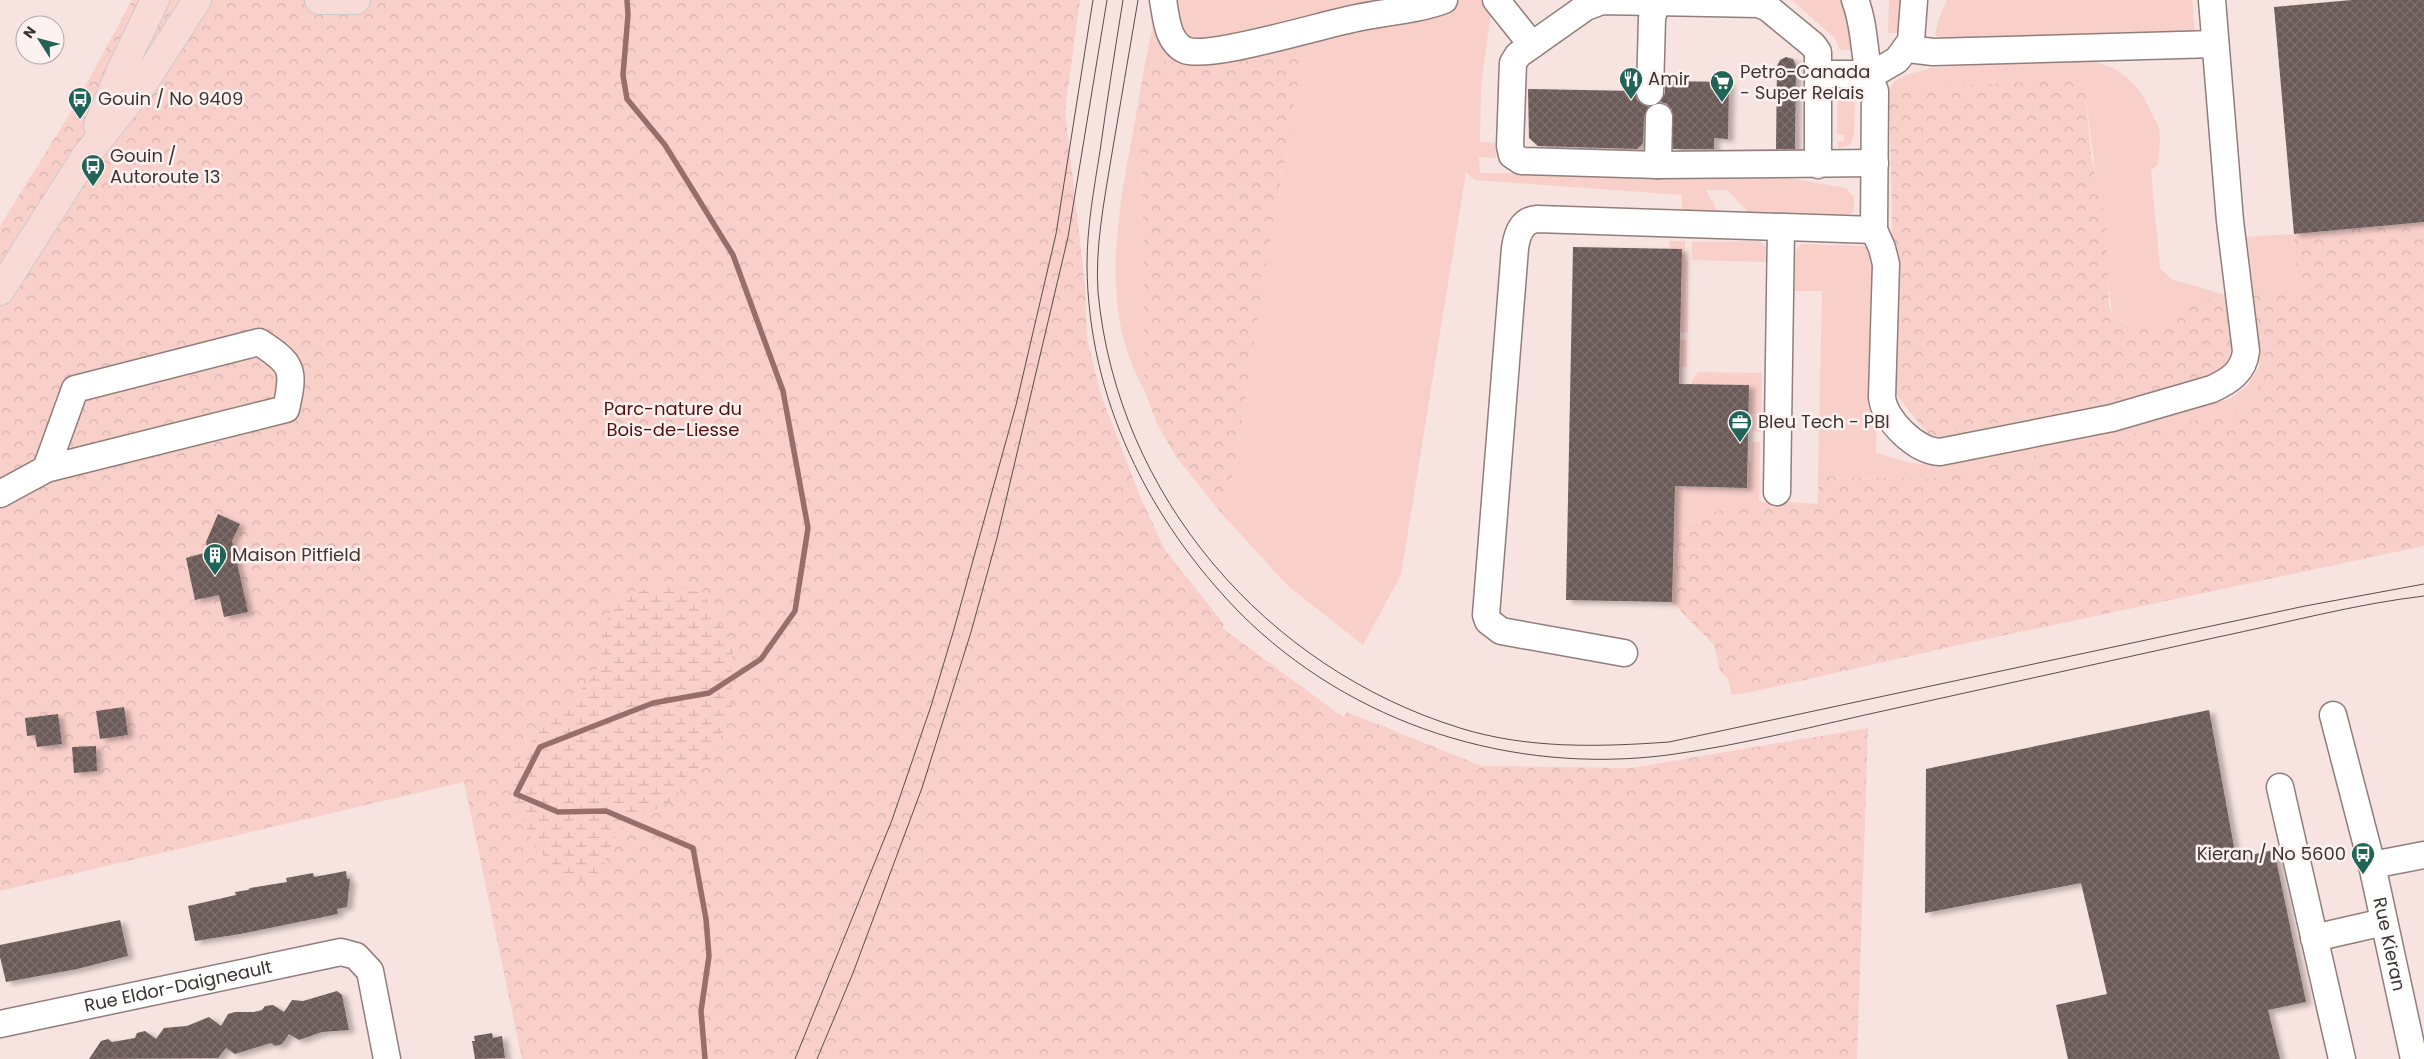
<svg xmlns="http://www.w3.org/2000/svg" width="2424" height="1059" viewBox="0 0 2424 1059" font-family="Poppins,sans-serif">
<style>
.green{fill:#f9cfca}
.forest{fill:url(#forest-crowns)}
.wetland{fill:url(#wetland-marsh)}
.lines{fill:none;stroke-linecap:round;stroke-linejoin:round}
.stream{stroke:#976e6a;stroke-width:5.5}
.building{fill:url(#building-cross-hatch);filter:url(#shadow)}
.minor-casing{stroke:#907e7b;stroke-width:29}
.major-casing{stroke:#cccaca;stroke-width:30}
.minor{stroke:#fff;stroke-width:26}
.major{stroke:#f8dbd7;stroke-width:28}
.tram{stroke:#574e4c;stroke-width:1}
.labels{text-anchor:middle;stroke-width:5;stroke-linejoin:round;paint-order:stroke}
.poi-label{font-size:18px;fill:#3c3433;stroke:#fef2f0;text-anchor:start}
.park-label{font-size:18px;fill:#520f0e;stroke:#fef2f0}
.street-label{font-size:18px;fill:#3c3433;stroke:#fef2f0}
</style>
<defs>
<pattern id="forest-crowns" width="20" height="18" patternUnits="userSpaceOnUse" patternTransform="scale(1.25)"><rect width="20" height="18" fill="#f9cfca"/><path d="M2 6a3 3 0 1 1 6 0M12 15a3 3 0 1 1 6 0" fill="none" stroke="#d6b2ae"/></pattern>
<pattern id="wetland-marsh" width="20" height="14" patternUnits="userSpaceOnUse" patternTransform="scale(1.25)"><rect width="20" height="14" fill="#f9cfca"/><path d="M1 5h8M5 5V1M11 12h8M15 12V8" fill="none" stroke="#d6b2ae"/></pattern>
<pattern id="building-cross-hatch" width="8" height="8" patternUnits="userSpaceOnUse" patternTransform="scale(1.25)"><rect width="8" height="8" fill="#6b5a58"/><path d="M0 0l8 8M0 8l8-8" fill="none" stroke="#7d6f6d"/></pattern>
<filter id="shadow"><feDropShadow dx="5.5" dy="3" stdDeviation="2.5" flood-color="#0004"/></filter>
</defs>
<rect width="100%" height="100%" fill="#f7e3e0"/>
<!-- green -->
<path class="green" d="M 1158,0 L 1488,0 L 1495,18 L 1490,18 L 1481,88 L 1480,142 L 1495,143 L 1496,158 L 1479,157 L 1480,173 L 1783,177 L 1846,188 L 1854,197 L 1854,211 L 1850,214 L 1840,215 L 1749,213 L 1727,190 L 1706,190 L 1718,212 L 1682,212 L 1682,195 L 1475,180 L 1466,172 L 1401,575 L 1363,645 L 1287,585 L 1222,514 L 1236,462 L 1263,283 L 1303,57 L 1145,63 Z
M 1792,0 L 1844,0 L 1852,30 L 1852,50 L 1840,50 L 1835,38 Z
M 1889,0 L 1900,0 L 1900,33 L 1888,33 Z
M 1947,0 L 2192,0 L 2195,31 L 2176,32 L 2174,34 L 1949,41 L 1935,35 L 1939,18 Z
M 2074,57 C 2111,63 2136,75 2151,112 C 2154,117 2158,124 2159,129 C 2161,140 2159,154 2158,164 L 2151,171 L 2160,268 L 2171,279 L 2232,297 L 2182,301 L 2169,323 C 2146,325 2129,332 2112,313 L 2086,97 L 1889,89 L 1895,81 L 1906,75 L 1931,68 Z
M 1843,89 L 1855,99 L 1854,135 L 1850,145 L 1840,148 L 1838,147 L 1837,141 L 1844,141 L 1844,135 L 1837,134 L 1838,95 Z
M 1138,104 L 1143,209 L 1144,389 C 1094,302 1122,196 1138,104 Z
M 2294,234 L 2298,292 L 2250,295 L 2244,237 Z
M 1669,241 L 1685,241 L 1685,259 L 1688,260 L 1688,333 L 1680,332 Z
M 1760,241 L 1768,250 L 1767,262 L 1692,260 L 1692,242 Z
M 1801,244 L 1864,246 L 1869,249 L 1879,278 L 1876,452 L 1905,462 L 1929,465 L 2230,399 L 2247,386 L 2260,366 C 2259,383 2259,397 2246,409 L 1928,479 L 1818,476 L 1822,291 L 1794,291 L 1795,251 Z
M 1680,340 L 1687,340 L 1687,367 L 1682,367 L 1681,416 L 1678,416 Z
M 1698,372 L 1762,373 L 1761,432 L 1752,431 L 1753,414 L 1749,414 L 1749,385 L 1702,384 L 1701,416 L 1692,416 L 1692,381 Z
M 2185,387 L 1930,444 L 1930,436 Z
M 1752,442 L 1760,442 L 1759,502 C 1731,508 1694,512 1674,533 L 1675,455 L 1700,455 L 1700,487 L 1747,488 L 1748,462 L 1751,462 Z
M 1751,676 L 1751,692 L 1732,695 L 1728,679 Z"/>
<!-- forest -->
<path class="forest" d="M 132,0 L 1080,0 L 1065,110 L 1085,285 L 1087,338 L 1101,395 L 1140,496 L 1165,550 L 1224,624 L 1222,628 L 1343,717 L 1347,712 L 1482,766 L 1631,768 L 1868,728 L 1857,1059 L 522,1059 L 464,782 L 0,891 L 0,226 L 74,107 Z
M 1303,56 L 1263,283 L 1236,462 L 1222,514 L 1177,458 L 1157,424 L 1144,389 L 1143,209 L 1138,104 L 1145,63 Z
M 2072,80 L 2079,85 L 2086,97 L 2091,156 L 2106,221 L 2109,307 C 2120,333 2147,325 2169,323 L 2182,301 L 2232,297 L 2233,357 L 2223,370 L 2185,387 L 1930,436 L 1891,388 L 1892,215 L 1889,89 Z
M 2424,222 L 2424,546 L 1954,646 L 1751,692 L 1751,676 L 1728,679 L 1720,671 L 1714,645 L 1672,602 L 1674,533 C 1690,516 1736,504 1760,502 C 1779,501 1799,503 1818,504 L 1818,476 L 1928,479 L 2246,409 C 2272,387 2254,326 2250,295 L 2298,291 L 2294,234 Z"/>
<!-- wetland -->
<path class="wetland" d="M 665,585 L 703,593 L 734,646 L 731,665 L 732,713 L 708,763 L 672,800 L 618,830 L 604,864 L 589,880 L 569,880 L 534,846 L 522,819 L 507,800 L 514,767 L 540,729 L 569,702 L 596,673 L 608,615 L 618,595 Z"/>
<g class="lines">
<!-- stream -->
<path class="stream" d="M 627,0 L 628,15 L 623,75 L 627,99 L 665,145 L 733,255 L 783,391 L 808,528 L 795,611 L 761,659 L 709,693 L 653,703 L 540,747 L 516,794 L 558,812 L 606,811 L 693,848 L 706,919 L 709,956 L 701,1011 L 705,1059"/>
</g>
<!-- building -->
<path class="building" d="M 2352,0 L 2424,0 L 2424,222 L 2294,234 L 2274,7 Z
M 1786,57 L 1793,59 L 1796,66 L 1795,143 L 1795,149 L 1776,149 L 1777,66 L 1780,60 Z
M 1665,81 L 1729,82 L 1728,139 L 1714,138 L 1714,149 L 1673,149 L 1672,110 L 1667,104 L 1660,102 L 1665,93 Z
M 1528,89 L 1635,91 L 1637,100 L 1642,104 L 1649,107 L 1644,117 L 1643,143 L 1637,149 L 1538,146 L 1529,138 Z
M 1573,247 L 1682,249 L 1679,384 L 1749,385 L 1747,488 L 1675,486 L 1672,602 L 1566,600 Z
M 218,514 L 240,524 L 232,541 L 248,612 L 224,617 L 219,595 L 195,600 L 186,558 L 208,552 L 206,542 Z
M 124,707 L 128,735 L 100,739 L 96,711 Z
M 2209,710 L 2236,858 L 2274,850 L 2306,1002 L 2268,1010 L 2280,1059 L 2068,1059 L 2056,1005 L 2107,994 L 2081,883 L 1925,913 L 1926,769 Z
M 58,714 L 62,744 L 37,747 L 35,735 L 27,736 L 25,718 Z
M 96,746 L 97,771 L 74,773 L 72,747 Z
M 346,871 L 347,879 L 350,879 L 347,907 L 337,909 L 338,914 L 240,934 L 195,941 L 188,906 L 236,895 L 235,892 L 248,890 L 250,888 L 287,882 L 286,878 L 313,873 L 314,877 Z
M 120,920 L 128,956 L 77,969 L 6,982 L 0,957 L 0,945 Z
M 337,991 L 342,995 L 349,1030 L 322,1032 L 299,1040 L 289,1034 L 282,1044 L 275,1046 L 271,1043 L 235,1054 L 226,1048 L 218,1058 L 89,1059 L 101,1041 L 108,1039 L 112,1042 L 135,1038 L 137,1033 L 145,1031 L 156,1039 L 164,1028 L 187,1026 L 209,1017 L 221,1026 L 228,1014 L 235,1012 L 254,1012 L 262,1010 L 265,1006 L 273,1005 L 284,1012 L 292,1000 L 303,1001 Z
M 492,1033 L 493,1038 L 502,1036 L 505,1058 L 475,1059 L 472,1041 L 475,1041 L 474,1036 Z"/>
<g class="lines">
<!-- minor casing -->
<g class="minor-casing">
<g id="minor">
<path d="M 1163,0 C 1166,16 1167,42 1185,50 C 1208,60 1321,25 1352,19 C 1382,12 1415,11 1444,0"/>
<path d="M 1496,0 L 1532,45"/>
<path d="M 1855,0 C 1867,30 1862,61 1875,91 L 1874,230 L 1882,248 L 1886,264 L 1882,397 C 1884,420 1916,451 1940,452 L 2112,418 L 2212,389 C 2229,381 2244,372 2246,351 L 2230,221 L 2212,0"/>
<path d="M 1908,49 L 1933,52 L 2215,44"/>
<path d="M 1819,74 L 1873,74 L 1897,60 L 1911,41 L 1914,0"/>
<path d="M 1650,92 L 1652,18 L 1657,0"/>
<path d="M 1658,165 L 1659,117"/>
<path d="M 1818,165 L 1818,52 L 1813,45 L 1768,8 L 1759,4 L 1602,1 L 1586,7 L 1518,55 L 1513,63 L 1510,146 L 1512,155 L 1521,161 L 1658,165 L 1875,163"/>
<path d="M 1777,492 L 1781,228"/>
<path d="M 0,494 L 46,469 L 286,409 C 295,369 293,364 259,342 L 75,389 L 46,469"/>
<path d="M 1624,653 L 1501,631 L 1488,621 L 1486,615 L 1515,248 C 1517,234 1522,220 1537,219 L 1874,230"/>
<path id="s1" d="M 2333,715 L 2372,865 L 2414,1059"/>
<path d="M 2280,787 L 2342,1059"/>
<path d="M 2372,865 L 2424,855"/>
<path d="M 2314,938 L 2384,922"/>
<path id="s2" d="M 0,1024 L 341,952 L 356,956 L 370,971 L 387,1059"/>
</g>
</g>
<!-- major casing -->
<g class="major-casing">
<path id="major" d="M 319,0 L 356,0
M 98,126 L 123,66 L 155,0
M 0,291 L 85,157 L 145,81 L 197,0"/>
</g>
<!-- minor -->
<use href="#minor" class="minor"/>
<!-- major -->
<use href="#major" class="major"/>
<!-- tram -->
<path class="tram" d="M 1123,0 C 1115,50 1107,101 1100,151 C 1094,189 1087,226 1087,265 C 1088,398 1148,519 1240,613 C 1352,725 1512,775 1668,755 C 1743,745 1818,725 1892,709 C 2001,685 2110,661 2218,637 C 2286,623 2355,604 2424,596
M 1138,0 C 1129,53 1120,106 1111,159 C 1104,202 1095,248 1098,292 C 1117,496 1266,668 1460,728 C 1527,749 1599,747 1669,742 L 2305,606 L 2424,584
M 795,1059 L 892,820 L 931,706 L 954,629 L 1016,405 L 1056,234 L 1093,0
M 817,1059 L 853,973 L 922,788 L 971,632 L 997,538 L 1068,237 L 1107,0"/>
</g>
<!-- icons -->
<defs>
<g id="restaurant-pin" transform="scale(1.25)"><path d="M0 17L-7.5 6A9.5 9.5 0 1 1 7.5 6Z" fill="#1f6456" stroke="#fef2f0"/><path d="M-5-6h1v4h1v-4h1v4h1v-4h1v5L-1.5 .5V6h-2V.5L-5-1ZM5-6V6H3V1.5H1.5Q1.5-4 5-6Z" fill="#fff"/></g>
<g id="supermarket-pin" transform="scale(1.25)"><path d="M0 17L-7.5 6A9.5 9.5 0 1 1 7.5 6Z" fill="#1f6456" stroke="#fef2f0"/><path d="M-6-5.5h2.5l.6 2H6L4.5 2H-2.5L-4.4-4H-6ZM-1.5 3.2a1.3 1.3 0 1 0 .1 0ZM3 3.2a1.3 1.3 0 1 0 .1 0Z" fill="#fff"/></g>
<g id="bus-pin" transform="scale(1.25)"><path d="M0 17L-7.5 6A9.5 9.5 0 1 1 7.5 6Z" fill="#1f6456" stroke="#fef2f0"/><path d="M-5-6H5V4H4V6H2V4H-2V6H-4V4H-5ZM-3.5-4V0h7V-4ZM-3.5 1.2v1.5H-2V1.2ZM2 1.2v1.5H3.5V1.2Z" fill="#fff"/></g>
<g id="office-pin" transform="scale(1.25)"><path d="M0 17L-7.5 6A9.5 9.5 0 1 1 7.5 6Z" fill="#1f6456" stroke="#fef2f0"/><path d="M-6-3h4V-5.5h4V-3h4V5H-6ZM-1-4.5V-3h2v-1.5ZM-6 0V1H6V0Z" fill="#fff"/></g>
<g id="building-pin" transform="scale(1.25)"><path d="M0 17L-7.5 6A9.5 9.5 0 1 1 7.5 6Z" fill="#1f6456" stroke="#fef2f0"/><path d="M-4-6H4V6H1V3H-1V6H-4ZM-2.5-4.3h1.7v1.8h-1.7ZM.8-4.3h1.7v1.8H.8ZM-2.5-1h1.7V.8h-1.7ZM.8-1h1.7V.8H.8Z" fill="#fff"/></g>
</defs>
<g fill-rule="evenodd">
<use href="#restaurant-pin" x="1631" y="79"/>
<use href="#supermarket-pin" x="1722" y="82"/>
<use href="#bus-pin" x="80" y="99"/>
<use href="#bus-pin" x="93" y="166"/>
<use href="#office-pin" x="1740" y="422"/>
<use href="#building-pin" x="215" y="555"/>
<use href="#bus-pin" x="2363" y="854"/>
</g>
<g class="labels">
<!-- poi labels -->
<g class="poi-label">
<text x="1740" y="78">Petro-Canada<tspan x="1740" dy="21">- Super Relais</tspan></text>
<text x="1648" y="85">Amir</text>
<text x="98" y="105">Gouin / No 9409</text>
<text x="110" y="162">Gouin /<tspan x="110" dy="21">Autoroute 13</tspan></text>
<text x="1758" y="428">Bleu Tech - PBI</text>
<text x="232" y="561">Maison Pitfield</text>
<text x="2346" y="860" text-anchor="end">Kieran / No 5600</text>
</g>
<!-- park labels -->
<g class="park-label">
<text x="673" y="415">Parc-nature du<tspan x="673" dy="21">Bois-de-Liesse</tspan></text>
</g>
<!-- street labels -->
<g class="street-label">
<text dy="6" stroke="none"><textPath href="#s1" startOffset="236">Rue Kieran</textPath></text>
<text dy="6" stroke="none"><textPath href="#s2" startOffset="182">Rue Eldor-Daigneault</textPath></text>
</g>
</g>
<!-- north arrow -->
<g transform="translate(40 40) rotate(306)"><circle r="24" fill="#fef2f0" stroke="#b0a6a4"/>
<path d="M0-4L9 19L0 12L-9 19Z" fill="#1f6456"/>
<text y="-8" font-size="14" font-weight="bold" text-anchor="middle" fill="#3c3433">N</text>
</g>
</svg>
